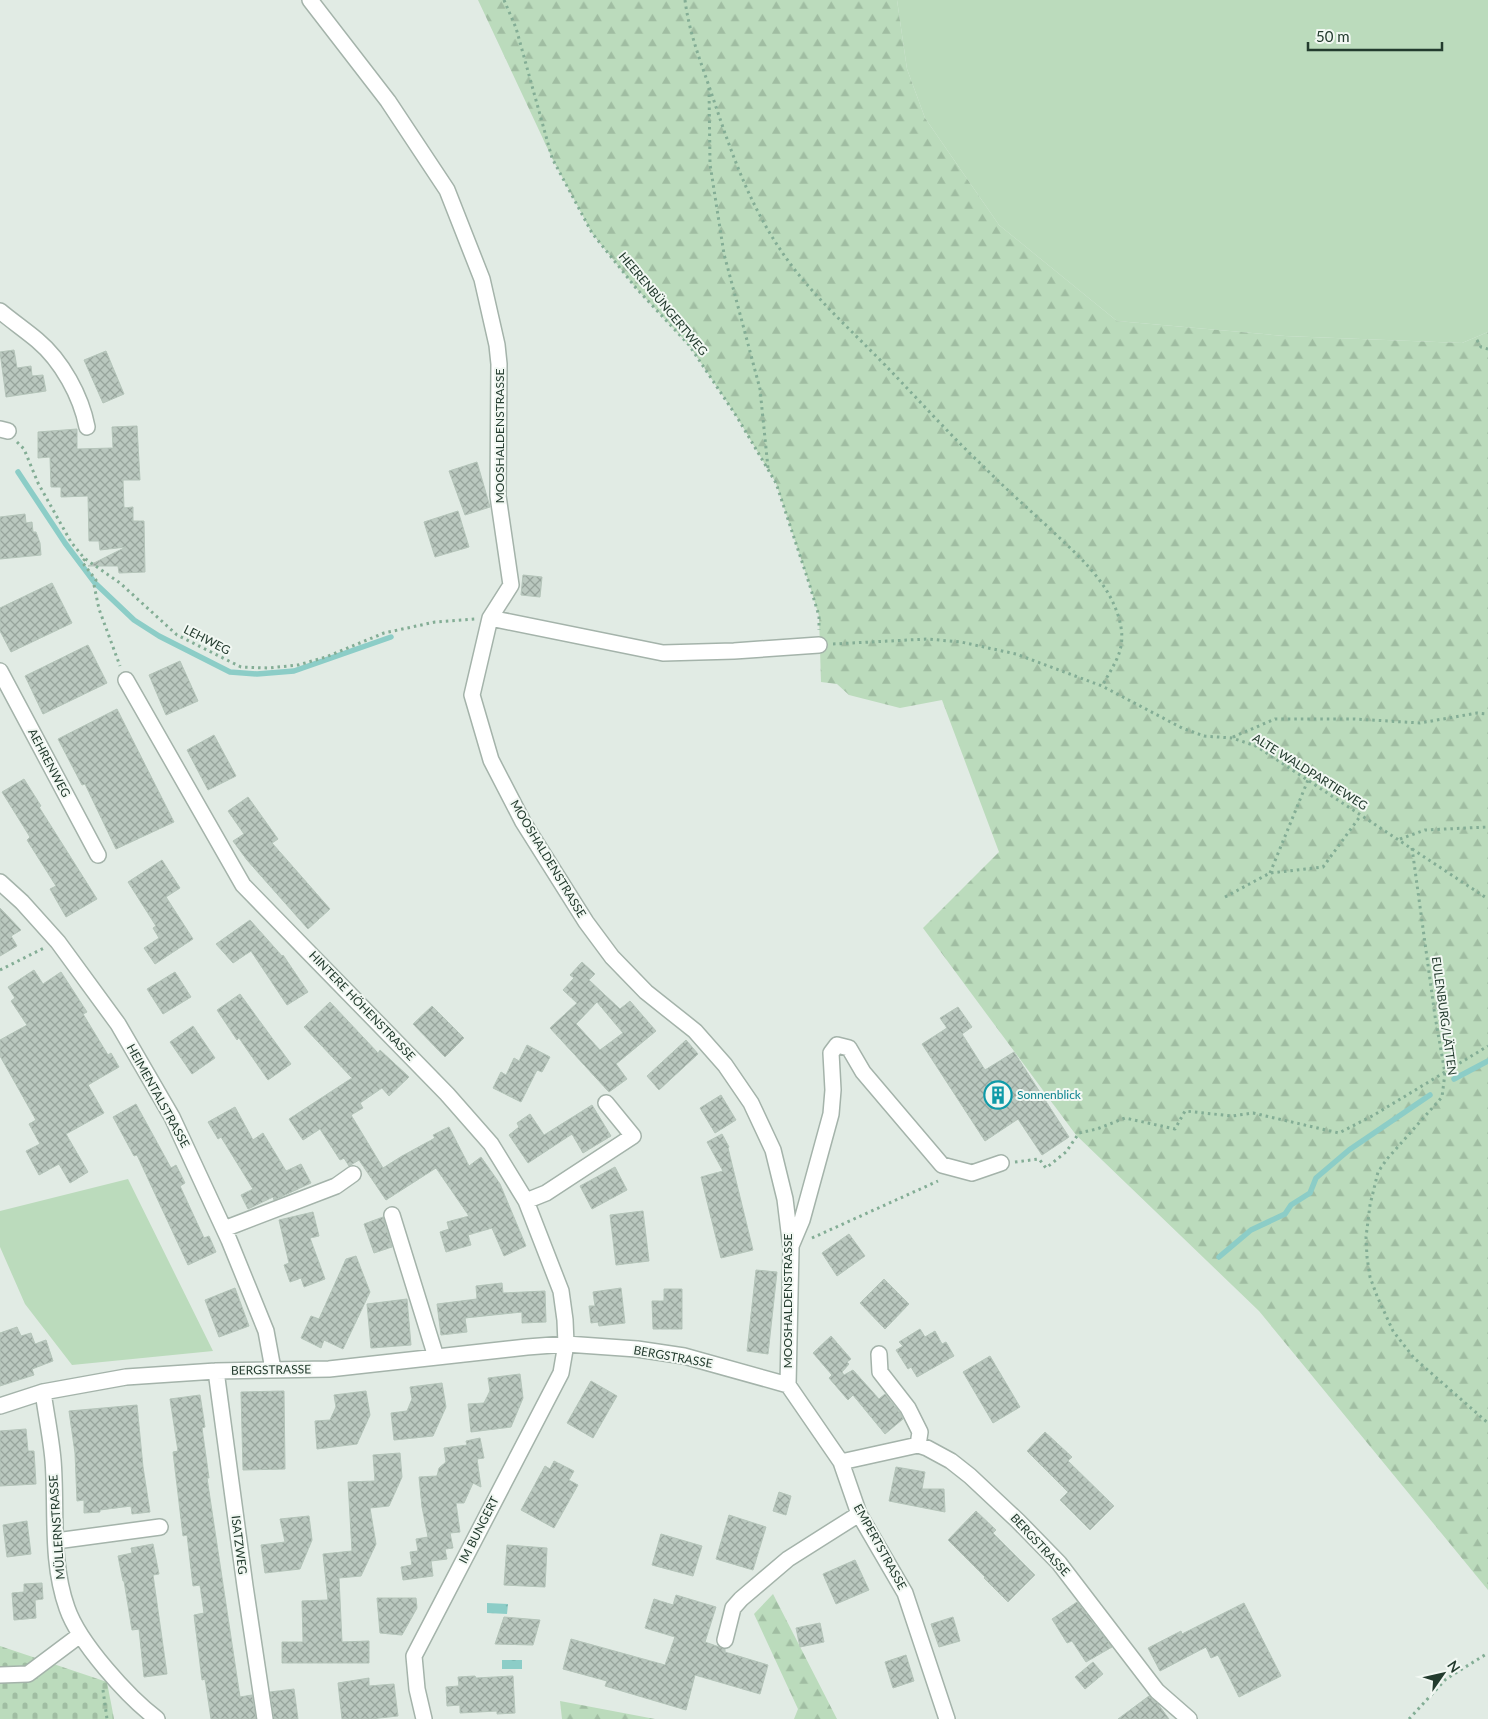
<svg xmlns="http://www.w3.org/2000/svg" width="1488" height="1719" viewBox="0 0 1488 1719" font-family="Lato,sans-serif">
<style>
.grass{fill:#bbdbbc}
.forest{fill:url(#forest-firs)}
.cemetery{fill:url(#cemetery-stones)}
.water{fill:url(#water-ripples)}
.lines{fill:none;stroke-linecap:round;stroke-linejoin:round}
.stream{stroke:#8ccdc7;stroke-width:5.5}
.building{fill:url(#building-cross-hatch);stroke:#b4c4b9;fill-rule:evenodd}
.minor-casing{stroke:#a4b3aa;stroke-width:18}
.path{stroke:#83ad95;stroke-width:3;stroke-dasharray:2.5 4;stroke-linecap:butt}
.minor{stroke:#fff;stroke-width:15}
.labels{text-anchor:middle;stroke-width:4;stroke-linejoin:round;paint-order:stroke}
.street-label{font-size:12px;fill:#233b2e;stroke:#f2f8f3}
.culture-label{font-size:12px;fill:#0d838f;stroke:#f2f8f3;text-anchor:start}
</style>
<defs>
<pattern id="forest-firs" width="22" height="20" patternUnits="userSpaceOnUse" patternTransform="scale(1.25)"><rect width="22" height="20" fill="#bbdbbc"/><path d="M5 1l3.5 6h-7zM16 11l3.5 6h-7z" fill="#a0bda2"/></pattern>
<pattern id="cemetery-stones" width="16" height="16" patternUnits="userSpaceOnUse" patternTransform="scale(1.25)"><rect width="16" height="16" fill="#bbdbbc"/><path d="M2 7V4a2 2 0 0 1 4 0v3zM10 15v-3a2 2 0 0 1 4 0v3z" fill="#a0bda2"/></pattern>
<pattern id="water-ripples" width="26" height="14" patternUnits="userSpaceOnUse" patternTransform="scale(1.25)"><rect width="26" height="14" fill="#8ccdc7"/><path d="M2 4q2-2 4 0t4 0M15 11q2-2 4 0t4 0" fill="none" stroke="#72a8a2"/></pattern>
<pattern id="building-cross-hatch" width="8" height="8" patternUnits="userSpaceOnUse" patternTransform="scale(1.25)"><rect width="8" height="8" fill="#bac8bf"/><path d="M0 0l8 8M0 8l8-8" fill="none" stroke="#97a49c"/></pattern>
</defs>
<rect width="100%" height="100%" fill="#e1ebe4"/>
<!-- grass -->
<path class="grass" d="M 897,0 L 1488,0 L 1488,332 L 1462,343 L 1285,336 L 1117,321 L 999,225 L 925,118 L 907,69 Z
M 128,1179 L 213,1351 L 72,1365 L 25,1304 L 0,1247 L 0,1211 Z"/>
<!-- forest -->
<path class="forest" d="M 478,0 L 897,0 L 907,69 L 925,118 L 999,225 L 1117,321 L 1285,336 L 1462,343 L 1488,332 L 1488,1590 L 1259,1311 L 1076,1135 L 923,928 L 999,852 L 942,700 L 900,708 L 849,695 L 837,684 L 821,682 L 819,616 L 809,583 L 776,483 L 737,417 L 689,345 L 636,288 L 592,233 L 552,158 Z
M 773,1594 L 837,1719 L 794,1719 L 798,1709 L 754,1614 Z
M 560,1701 L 655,1719 L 562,1719 Z"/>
<!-- cemetery -->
<path class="cemetery" d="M 0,1646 L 107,1682 L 114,1719 L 0,1719 Z"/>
<!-- water -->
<path class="water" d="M 487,1603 L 508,1604 L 507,1614 L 487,1613 Z
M 502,1660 L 522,1660 L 522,1669 L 502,1669 Z"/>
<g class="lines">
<!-- stream -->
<path class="stream" d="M 18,472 L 65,543 L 95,583 L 134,620 L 159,636 L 230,672 L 257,674 L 294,671 L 391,637
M 1454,1079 L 1488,1061
M 1219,1257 L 1251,1230 L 1285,1214 L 1291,1205 L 1310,1193 L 1316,1178 L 1349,1150 L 1430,1095"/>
</g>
<!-- building -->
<path class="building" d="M 14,350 L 17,368 L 31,366 L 32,376 L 43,375 L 46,391 L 6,397 L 0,352 Z
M 106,351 L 124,394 L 103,403 L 84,360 Z
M 137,426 L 140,480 L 123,480 L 124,508 L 133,507 L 133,521 L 144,521 L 145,572 L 119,573 L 118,566 L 88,566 L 126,547 L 100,550 L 99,541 L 89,541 L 88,496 L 61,497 L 61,487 L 51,487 L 50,457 L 38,458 L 38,432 L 77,429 L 77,449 L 113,448 L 112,427 Z
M 477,462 L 490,507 L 465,515 L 449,471 Z
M 458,511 L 469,547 L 435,557 L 424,522 Z
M 25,514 L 26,523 L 32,522 L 33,532 L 36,532 L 40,543 L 41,555 L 0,559 L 0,517 Z
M 523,575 L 542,577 L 540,597 L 521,595 Z
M 52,583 L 72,623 L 11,652 L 0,631 L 0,608 Z
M 88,645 L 107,683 L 43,714 L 25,676 Z
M 180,661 L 198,701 L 166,715 L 149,675 Z
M 117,709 L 174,822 L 116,849 L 85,784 L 82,785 L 58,739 Z
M 214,735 L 236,776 L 208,790 L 187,750 Z
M 24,779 L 41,806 L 39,807 L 97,899 L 66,917 L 50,889 L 56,886 L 27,840 L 30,837 L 2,792 Z
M 248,797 L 278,839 L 272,843 L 330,909 L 308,929 L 247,860 L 233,841 L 244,834 L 228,811 Z
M 162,860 L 180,888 L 166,897 L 193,939 L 155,964 L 144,948 L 159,938 L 153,928 L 156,926 L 128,882 Z
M 0,908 L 21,930 L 11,936 L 17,946 L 0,956 Z
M 250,920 L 282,956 L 283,955 L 308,992 L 287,1005 L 251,951 L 233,963 L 216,944 Z
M 582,962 L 595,974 L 589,980 L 620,1009 L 630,1001 L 656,1031 L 616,1064 L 627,1079 L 609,1092 L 550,1028 L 577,1003 L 563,990 L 574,978 L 570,975 ZM 597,1002 L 623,1033 L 600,1050 L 576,1024 Z
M 34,970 L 43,984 L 61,972 L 87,1012 L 83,1014 L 108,1055 L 111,1053 L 119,1067 L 88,1085 L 104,1113 L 66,1134 L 88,1172 L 70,1183 L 59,1164 L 39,1175 L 26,1151 L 40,1144 L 29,1124 L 36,1120 L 0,1056 L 0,1040 L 27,1025 L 11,1001 L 15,998 L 8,987 Z
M 175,972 L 191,997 L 163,1014 L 147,989 Z
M 240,994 L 291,1064 L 268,1080 L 239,1038 L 237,1040 L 217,1010 Z
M 330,1002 L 378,1053 L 380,1050 L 409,1077 L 389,1096 L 382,1088 L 360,1103 L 363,1108 L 351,1115 L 383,1168 L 402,1156 L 435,1138 L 433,1135 L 449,1127 L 469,1166 L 481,1157 L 500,1184 L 526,1246 L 504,1256 L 492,1228 L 468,1235 L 471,1245 L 446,1252 L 440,1232 L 449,1229 L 447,1222 L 469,1216 L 436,1168 L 386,1200 L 359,1160 L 349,1166 L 344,1158 L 340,1160 L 320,1129 L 303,1140 L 289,1119 L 352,1078 L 304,1027 Z
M 432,1006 L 464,1038 L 445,1057 L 413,1024 Z
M 958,1007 L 972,1027 L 962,1034 L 985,1070 L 1014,1052 L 1069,1137 L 1042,1155 L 1018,1119 L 985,1141 L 922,1044 L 947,1028 L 940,1018 Z
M 193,1026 L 215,1058 L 192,1074 L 170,1042 Z
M 686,1040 L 698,1054 L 659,1090 L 647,1076 Z
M 527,1045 L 550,1057 L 542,1072 L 537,1070 L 521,1102 L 493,1088 L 501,1072 L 506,1075 L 514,1058 L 519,1061 Z
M 721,1095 L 736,1120 L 715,1133 L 700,1108 Z
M 136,1104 L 171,1168 L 176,1165 L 185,1183 L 180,1186 L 204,1238 L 209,1236 L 216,1252 L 188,1265 L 137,1155 L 134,1156 L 113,1117 Z
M 592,1105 L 611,1136 L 583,1153 L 572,1134 L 528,1163 L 509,1135 L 519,1127 L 517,1123 L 530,1114 L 544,1135 Z
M 235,1107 L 253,1140 L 263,1133 L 286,1171 L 301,1164 L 311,1183 L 274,1200 L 273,1197 L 248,1209 L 241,1195 L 253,1189 L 221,1137 L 218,1139 L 208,1122 Z
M 722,1134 L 729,1147 L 728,1148 L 753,1250 L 721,1258 L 701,1177 L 723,1171 L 707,1142 Z
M 615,1167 L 627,1190 L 592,1209 L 580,1186 Z
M 643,1211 L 649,1261 L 616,1265 L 610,1215 Z
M 313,1212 L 319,1236 L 310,1238 L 325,1279 L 304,1287 L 301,1278 L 290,1282 L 284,1265 L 289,1263 L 279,1220 Z
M 383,1217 L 392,1247 L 374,1253 L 364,1224 Z
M 849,1234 L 865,1256 L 837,1276 L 822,1253 Z
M 356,1256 L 370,1292 L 343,1349 L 324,1340 L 321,1348 L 301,1338 L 311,1316 L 319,1319 L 346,1259 Z
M 756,1270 L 777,1272 L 768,1354 L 747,1351 Z
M 884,1279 L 909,1304 L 885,1329 L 860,1303 Z
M 502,1283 L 503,1293 L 545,1291 L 546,1322 L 522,1323 L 522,1312 L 465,1318 L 467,1332 L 441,1335 L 437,1304 L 477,1299 L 476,1286 Z
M 235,1288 L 249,1326 L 219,1337 L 205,1300 Z
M 621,1288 L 625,1323 L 599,1326 L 598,1322 L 591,1323 L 589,1306 L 595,1306 L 593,1292 Z
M 664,1289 L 682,1289 L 682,1329 L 653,1329 L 652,1301 L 664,1301 Z
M 407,1299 L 411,1345 L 371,1348 L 367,1304 Z
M 17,1327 L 21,1336 L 31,1333 L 35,1344 L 46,1340 L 53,1361 L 32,1369 L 34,1375 L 0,1386 L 0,1333 Z
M 920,1329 L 925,1337 L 935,1331 L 942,1344 L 946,1342 L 954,1356 L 917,1377 L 911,1367 L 908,1369 L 896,1350 L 903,1346 L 899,1342 Z
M 831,1336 L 851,1359 L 847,1362 L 849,1364 L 842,1372 L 844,1375 L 853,1370 L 879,1399 L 885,1394 L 900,1413 L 903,1419 L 885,1434 L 853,1395 L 848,1400 L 829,1378 L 832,1375 L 813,1353 Z
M 990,1356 L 1020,1407 L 993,1423 L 963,1372 Z
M 520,1374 L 523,1398 L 511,1427 L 471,1432 L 468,1404 L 484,1403 L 490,1391 L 488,1378 Z
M 591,1381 L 617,1396 L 593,1438 L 567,1423 Z
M 442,1383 L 446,1407 L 433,1436 L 394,1440 L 391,1413 L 407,1411 L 412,1399 L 410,1387 Z
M 284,1391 L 285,1469 L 243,1470 L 241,1392 Z
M 366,1391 L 370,1415 L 357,1444 L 317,1449 L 315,1421 L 330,1420 L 336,1407 L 334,1395 Z
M 200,1395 L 205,1427 L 202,1428 L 209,1478 L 207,1478 L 240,1697 L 252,1695 L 256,1719 L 211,1719 L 205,1679 L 202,1680 L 194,1615 L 204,1613 L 200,1585 L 193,1586 L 187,1535 L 183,1536 L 173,1452 L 178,1451 L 170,1399 Z
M 137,1405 L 143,1467 L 150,1512 L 132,1514 L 131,1506 L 100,1510 L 100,1512 L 84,1513 L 84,1500 L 77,1501 L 75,1453 L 69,1411 Z
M 26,1429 L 28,1451 L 34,1451 L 36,1484 L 0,1486 L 0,1431 Z
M 1045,1432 L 1072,1457 L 1068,1461 L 1114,1506 L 1090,1530 L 1060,1500 L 1068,1492 L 1027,1451 Z
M 480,1438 L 484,1458 L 477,1459 L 481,1487 L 473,1483 L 464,1503 L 456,1503 L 460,1532 L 450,1533 L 453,1548 L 445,1549 L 447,1559 L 431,1561 L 433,1576 L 403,1580 L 401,1567 L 412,1565 L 410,1552 L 418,1551 L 416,1539 L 428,1537 L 422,1507 L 419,1477 L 437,1476 L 439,1468 L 446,1462 L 444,1448 L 467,1445 L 466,1441 Z
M 400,1453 L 402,1477 L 389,1506 L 370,1508 L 376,1544 L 361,1576 L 339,1578 L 342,1642 L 369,1641 L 369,1663 L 282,1663 L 282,1642 L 303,1642 L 302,1601 L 328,1600 L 323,1554 L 352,1551 L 348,1482 L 375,1481 L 373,1455 Z
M 554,1461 L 574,1471 L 569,1480 L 578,1485 L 554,1528 L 521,1510 L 545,1466 L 550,1469 Z
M 896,1467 L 925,1472 L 922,1489 L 944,1489 L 945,1512 L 889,1501 Z
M 779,1492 L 791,1496 L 786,1515 L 773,1511 Z
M 976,1511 L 996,1530 L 993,1533 L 1035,1575 L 1008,1602 L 984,1578 L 985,1577 L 948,1540 Z
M 729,1515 L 766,1527 L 753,1570 L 716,1559 Z
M 309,1516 L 312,1540 L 300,1569 L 265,1573 L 261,1545 L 285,1542 L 280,1519 Z
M 27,1521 L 31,1554 L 7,1557 L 3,1525 Z
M 661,1534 L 702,1546 L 693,1576 L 652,1565 Z
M 153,1544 L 159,1574 L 153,1575 L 167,1674 L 144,1677 L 139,1629 L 132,1630 L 124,1581 L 123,1581 L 118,1556 L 132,1553 L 131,1548 Z
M 507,1545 L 547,1548 L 545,1587 L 504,1585 Z
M 855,1560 L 869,1590 L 836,1604 L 823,1574 Z
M 42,1583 L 43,1599 L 35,1600 L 36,1618 L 14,1620 L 12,1593 L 24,1592 L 24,1584 Z
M 676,1595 L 716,1607 L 705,1642 L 725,1649 L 725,1652 L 768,1665 L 760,1694 L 695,1675 L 686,1710 L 605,1686 L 607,1681 L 563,1669 L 571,1639 L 665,1665 L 675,1637 L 645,1628 L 654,1599 L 673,1605 Z
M 377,1598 L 416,1598 L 417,1608 L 402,1635 L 380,1633 Z
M 1077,1602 L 1112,1647 L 1086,1662 L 1072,1641 L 1067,1643 L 1052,1619 Z
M 1244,1603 L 1281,1676 L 1239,1697 L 1218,1655 L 1211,1658 L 1206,1647 L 1160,1671 L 1148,1648 L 1181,1631 L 1182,1634 Z
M 504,1617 L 540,1620 L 533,1645 L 495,1644 Z
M 953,1617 L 960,1641 L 939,1647 L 931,1624 Z
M 820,1623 L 824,1642 L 800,1647 L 796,1628 Z
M 906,1655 L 914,1681 L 893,1688 L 885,1662 Z
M 1093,1662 L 1103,1674 L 1085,1689 L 1075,1677 Z
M 475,1676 L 476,1678 L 513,1676 L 515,1713 L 497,1714 L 497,1711 L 460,1713 L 460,1705 L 447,1706 L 446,1687 L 459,1686 L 458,1677 Z
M 369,1678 L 369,1686 L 394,1684 L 398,1716 L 371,1719 L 342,1719 L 338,1683 Z
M 294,1689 L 298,1719 L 274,1719 L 270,1692 Z
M 1149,1696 L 1158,1704 L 1169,1719 L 1118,1719 Z"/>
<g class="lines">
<!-- minor casing -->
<g class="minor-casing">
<path id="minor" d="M 310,0 L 388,101 L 447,190 L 482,279 L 497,345 L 499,364 L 498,496 L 511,585 L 490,618 L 472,695 L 491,760 L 523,822 L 586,922 L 612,957 L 646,992 L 695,1031 L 725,1065 L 751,1103 L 773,1150 L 785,1199 L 791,1248 L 788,1385
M 0,311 C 12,321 25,330 37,340 C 62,361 81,396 87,427
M 0,429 L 8,431
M 490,618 L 663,653 L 734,651 L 819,645
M 0,671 L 98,855
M 126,680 L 243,885 L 447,1094 L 491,1144 L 526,1201 L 561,1291 L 565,1320 L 566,1344 L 561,1373 L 414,1656 L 417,1689 L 424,1719
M 0,882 L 22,902 L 58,942 L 118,1024 L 172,1117 L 229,1240 L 266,1331 L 273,1369
M 526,1201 L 546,1193 L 633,1136 L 606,1103
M 392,1215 L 436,1357
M 224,1229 L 336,1186 L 353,1174
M 791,1246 L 802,1220 L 831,1114 L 833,1090 L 831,1053 L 837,1045 L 849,1048 L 863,1072 L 942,1165 L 972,1173 L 1001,1163
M 879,1354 L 880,1372 L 908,1408 L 920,1432 L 918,1445
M 216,1371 L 245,1586 L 265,1719
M 43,1392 C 46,1414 51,1437 53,1460 C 57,1508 50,1560 67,1608 C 79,1643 128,1697 157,1719
M 0,1406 L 43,1392 L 126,1377 L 216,1371 L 329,1369 L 527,1347 L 566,1344 L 637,1349 L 684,1356 L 788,1385 L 841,1462 L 859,1514 L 905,1593 L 947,1719
M 841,1462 L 918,1445 L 927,1448 L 951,1461 L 970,1476 L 1018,1521 L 1059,1563 L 1157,1691 L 1189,1719
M 56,1541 L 160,1527
M 725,1640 L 733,1608 L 741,1599 L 788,1559 L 859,1514
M 0,1675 L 28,1674 L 80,1635"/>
</g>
<!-- path -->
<path class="path" d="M 504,0 L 516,28 L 552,158 L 592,233 L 636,288 L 689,345 L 737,417 L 776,483 L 809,583 L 819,616 L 819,630
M 685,0 C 689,32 700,60 710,89 C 731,152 750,209 789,262 C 817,300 852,331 885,365 C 917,398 948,433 982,465 C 1003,486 1025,506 1047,526 C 1074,552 1106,578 1118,615 C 1128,647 1117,659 1102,686
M 709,88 L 710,164 L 724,254 L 760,389 L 768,468
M 1477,340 L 1481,347 L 1488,349
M 17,442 L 24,449 L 38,483 L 71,542 L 84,558 L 120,583 L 177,635 L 241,667 L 268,668 L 298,665 L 326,657 L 384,633 L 435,622 L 475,619
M 85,559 L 82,562 L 96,580 L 94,585 L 99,609 L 120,666
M 833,644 L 927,639 L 961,642 L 1016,654 L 1102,686 L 1182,728 L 1204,736 L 1232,738 L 1256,746 L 1488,899
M 1233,737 L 1275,719 L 1355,719 L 1420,723 L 1477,713 L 1488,714
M 1400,839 L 1425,830 L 1488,827
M 1412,848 L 1435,1016 L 1445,1073 L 1442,1097 L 1387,1159 L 1378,1172 L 1370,1205 L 1366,1237 L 1367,1257 L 1370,1277 L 1377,1296 L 1393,1331 L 1414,1358 L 1488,1423
M 1270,873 L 1308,780
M 1225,897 L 1270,873 L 1323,867 L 1361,815
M 0,970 L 44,948
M 1015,1162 L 1039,1159 L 1046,1168 L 1066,1152 L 1079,1133 L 1097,1129 L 1125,1118 L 1175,1129 L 1185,1111 L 1232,1116 L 1253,1113 L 1339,1133 L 1374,1115 L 1488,1046
M 812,1238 L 938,1181
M 103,1690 L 107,1719
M 1409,1719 L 1446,1679 L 1488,1653"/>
<!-- minor -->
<use href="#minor" class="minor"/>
</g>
<!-- icons -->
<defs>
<g id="building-ring" transform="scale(1.4375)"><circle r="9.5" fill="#f2f8f3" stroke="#0f9aa8" stroke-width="1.5"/><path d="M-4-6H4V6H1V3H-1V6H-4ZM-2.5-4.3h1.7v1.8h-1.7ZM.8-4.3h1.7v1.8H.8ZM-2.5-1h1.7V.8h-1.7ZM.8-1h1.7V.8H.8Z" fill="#0f9aa8"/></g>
</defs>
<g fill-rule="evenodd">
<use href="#building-ring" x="998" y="1095"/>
</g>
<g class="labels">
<!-- street labels -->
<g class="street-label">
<text transform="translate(663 304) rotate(50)" y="4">HEERENBÜNGERTWEG</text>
<text transform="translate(500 436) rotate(-90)" y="4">MOOSHALDENSTRASSE</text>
<text transform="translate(207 640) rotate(27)" y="4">LEHWEG</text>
<text transform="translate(49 763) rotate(62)" y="4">AEHRENWEG</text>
<text transform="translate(1310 772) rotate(32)" y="4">ALTE WALDPARTIEWEG</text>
<text transform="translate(548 859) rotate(59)" y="4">MOOSHALDENSTRASSE</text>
<text transform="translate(362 1006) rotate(46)" y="4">HINTERE HÖHENSTRASSE</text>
<text transform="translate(1444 1016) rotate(82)" y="4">EULENBURG/LÄTTEN</text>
<text transform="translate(158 1096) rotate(61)" y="4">HEIMENTALSTRASSE</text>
<text transform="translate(788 1301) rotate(-90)" y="4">MOOSHALDENSTRASSE</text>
<text transform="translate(673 1357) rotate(10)" y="4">BERGSTRASSE</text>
<text transform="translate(271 1370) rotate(-1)" y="4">BERGSTRASSE</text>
<text transform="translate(57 1527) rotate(-94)" y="4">MÜLLERNSTRASSE</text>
<text transform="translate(479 1530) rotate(-63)" y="4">IM BUNGERT</text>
<text transform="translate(239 1545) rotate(83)" y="4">ISATZWEG</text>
<text transform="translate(1040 1545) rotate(47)" y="4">BERGSTRASSE</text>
<text transform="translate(880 1547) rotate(61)" y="4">EMPERTSTRASSE</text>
</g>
<!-- culture labels -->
<g class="culture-label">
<text x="1017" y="1099">Sonnenblick</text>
</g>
</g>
<!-- north arrow -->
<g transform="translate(1443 1674) rotate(56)" stroke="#f2f8f3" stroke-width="4" paint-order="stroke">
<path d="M0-4L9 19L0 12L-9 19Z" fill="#233b2e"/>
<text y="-8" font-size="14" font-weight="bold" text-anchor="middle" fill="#233b2e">N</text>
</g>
<!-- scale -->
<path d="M1308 42v8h134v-8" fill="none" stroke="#233b2e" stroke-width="2.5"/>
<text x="1316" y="42" font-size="15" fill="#233b2e" stroke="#f2f8f3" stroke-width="4" paint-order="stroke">50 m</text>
</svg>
